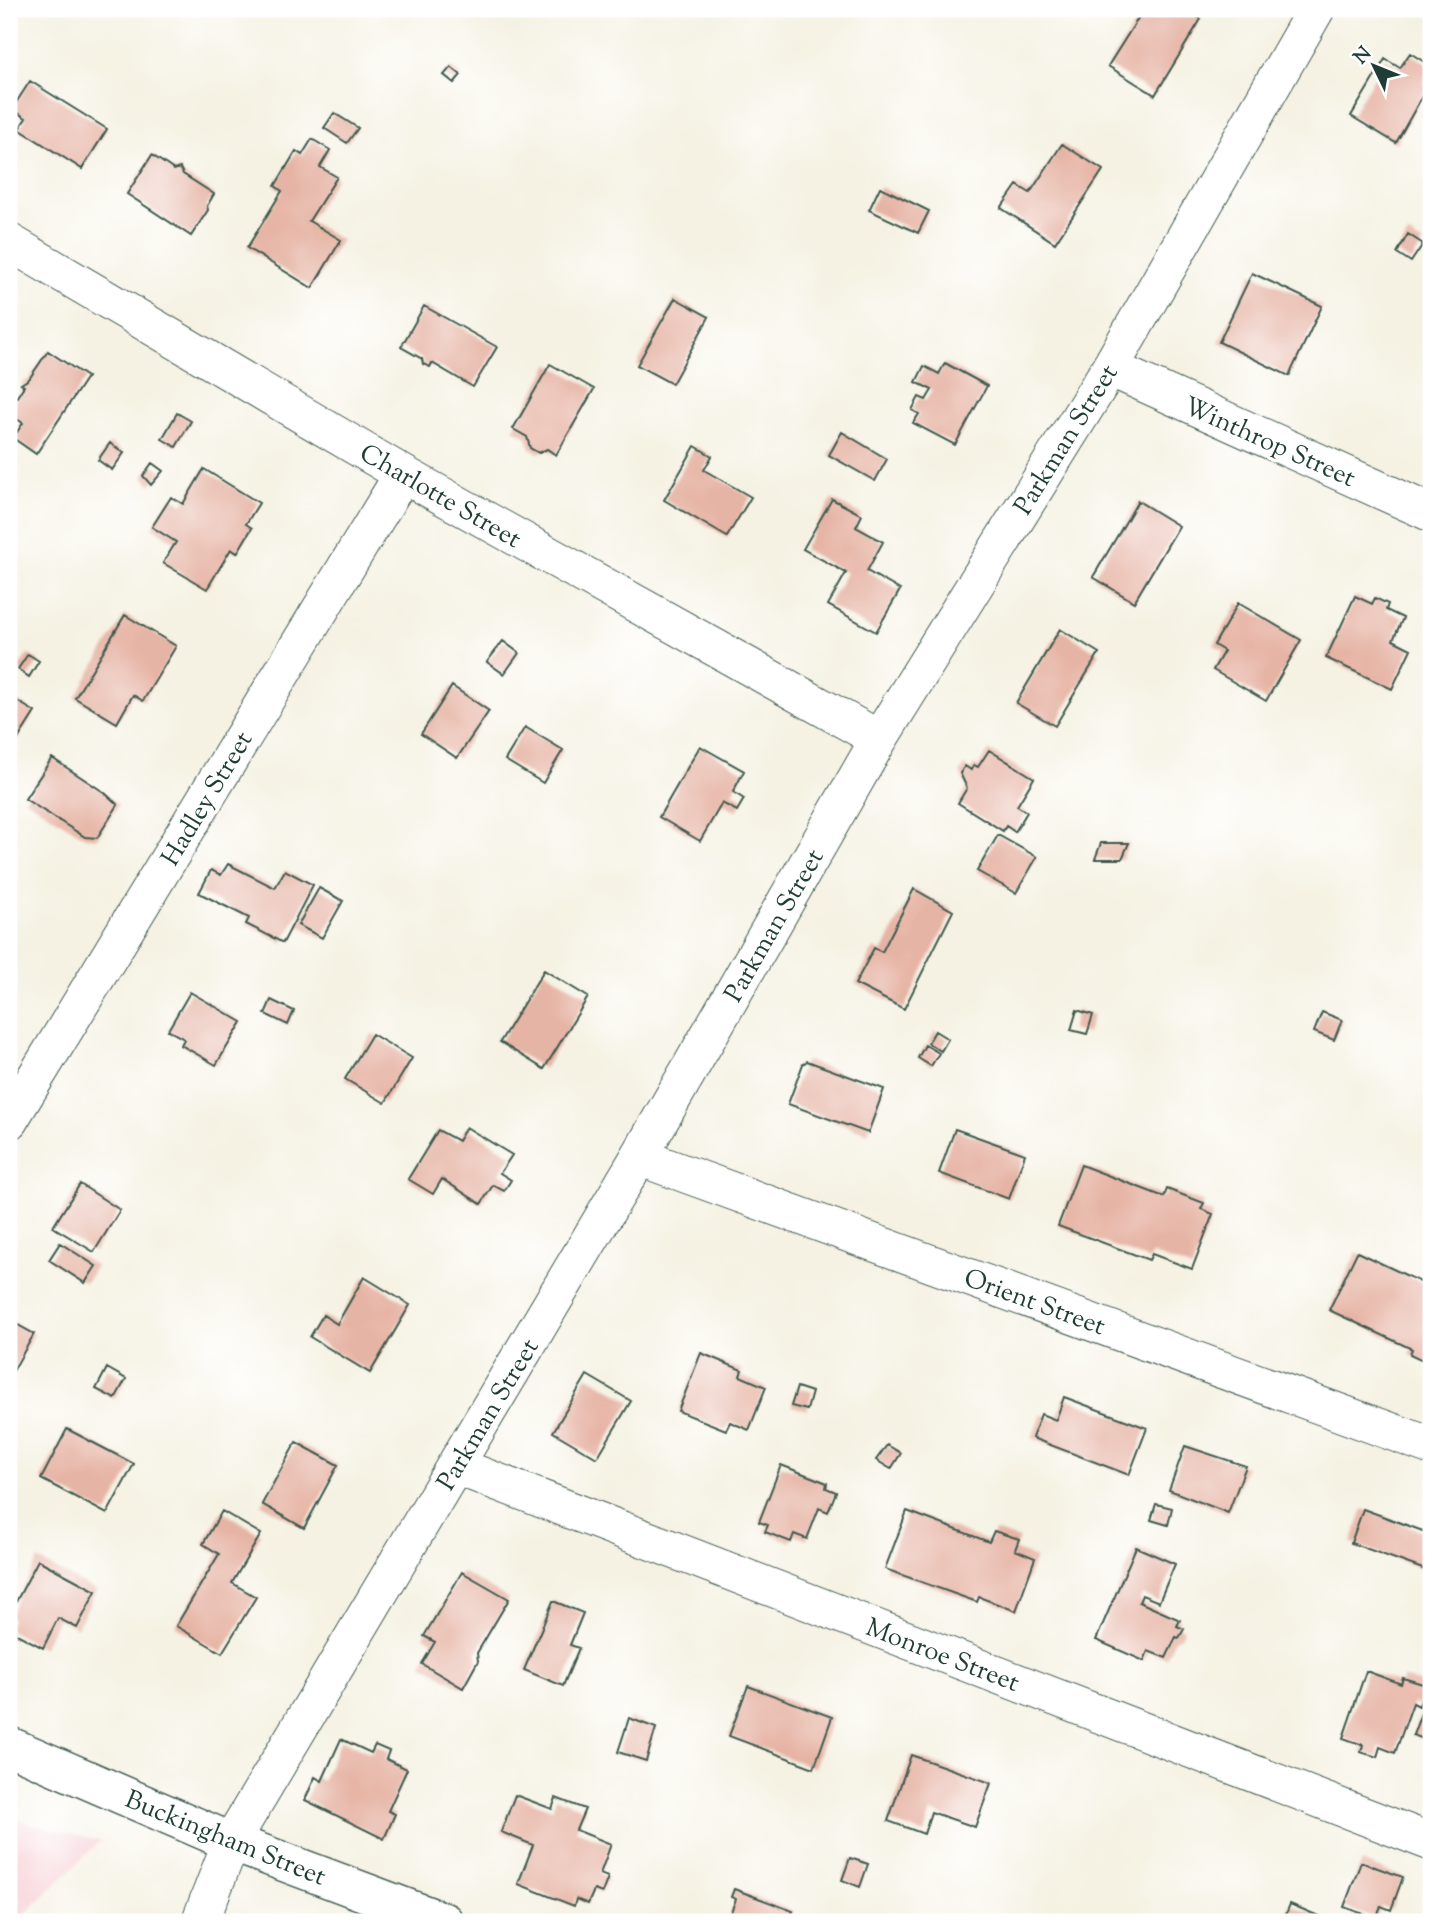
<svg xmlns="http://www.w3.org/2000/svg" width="1440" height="1931" viewBox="0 0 1440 1931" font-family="'Sorts Mill Goudy',serif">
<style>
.built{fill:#f7cfd4}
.building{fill:#e6b4a4}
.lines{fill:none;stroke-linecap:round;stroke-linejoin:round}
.street-casing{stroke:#3f584e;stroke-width:39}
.secondary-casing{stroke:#3f584e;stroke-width:41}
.street{stroke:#fff;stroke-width:37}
.secondary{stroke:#fff;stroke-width:38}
.labels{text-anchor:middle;stroke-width:7;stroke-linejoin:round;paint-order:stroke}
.street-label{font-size:26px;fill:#1f3d34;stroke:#fff}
</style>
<rect width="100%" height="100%" fill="#fff"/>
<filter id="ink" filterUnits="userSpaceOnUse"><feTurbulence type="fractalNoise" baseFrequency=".0143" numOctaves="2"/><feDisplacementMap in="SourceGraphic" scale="14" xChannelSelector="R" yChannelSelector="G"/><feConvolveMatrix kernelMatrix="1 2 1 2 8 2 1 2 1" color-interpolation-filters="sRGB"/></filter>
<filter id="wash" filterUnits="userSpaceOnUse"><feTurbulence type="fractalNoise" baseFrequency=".00686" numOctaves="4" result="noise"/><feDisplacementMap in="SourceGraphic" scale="28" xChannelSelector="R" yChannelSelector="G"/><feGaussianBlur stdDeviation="1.57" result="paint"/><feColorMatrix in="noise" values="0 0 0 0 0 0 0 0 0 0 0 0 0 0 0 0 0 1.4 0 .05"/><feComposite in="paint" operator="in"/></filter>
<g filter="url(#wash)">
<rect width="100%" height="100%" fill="#f5f2e3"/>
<!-- built -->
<path class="built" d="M 9,1814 L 30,1824 L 100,1841 L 17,1922 L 9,1922 Z"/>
<g id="blocks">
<!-- building -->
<path class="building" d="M 1144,9 L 1185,9 L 1201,19 L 1155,95 L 1108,66 Z
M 1410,53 L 1431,66 L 1431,69 L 1423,83 L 1428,86 L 1396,143 L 1351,116 L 1385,59 L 1400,68 Z
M 451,67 L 461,75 L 454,83 L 444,75 Z
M 30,81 L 107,129 L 82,169 L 19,129 L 26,118 L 12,109 Z
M 334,113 L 358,128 L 347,143 L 324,128 Z
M 312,139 L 330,150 L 320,167 L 337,177 L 309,221 L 341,240 L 312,288 L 247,248 L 282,191 L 275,186 L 296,151 L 302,155 Z
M 1062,144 L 1103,170 L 1055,243 L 1001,208 L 1017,185 L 1030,193 Z
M 152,155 L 174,170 L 180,168 L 183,174 L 214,194 L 207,206 L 208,210 L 191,236 L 127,194 Z
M 880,187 L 929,211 L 918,233 L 869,210 Z
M 1408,234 L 1423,244 L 1411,262 L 1397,253 Z
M 1252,273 L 1322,306 L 1289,376 L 1219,342 Z
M 675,298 L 709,317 L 672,384 L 637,365 Z
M 424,306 L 497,347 L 473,387 L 432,363 L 430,367 L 423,364 L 422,359 L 401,347 Z
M 48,351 L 87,377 L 36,454 L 13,438 L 23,423 L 9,414 L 9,409 L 24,386 L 21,384 L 29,379 Z
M 945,363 L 987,386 L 955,445 L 913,423 L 919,414 L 912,410 L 919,397 L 926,400 L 932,390 L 916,382 L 924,366 L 939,374 Z
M 550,364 L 594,389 L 556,455 L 547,449 L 539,453 L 530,448 L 527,437 L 513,429 Z
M 177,413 L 191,421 L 176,447 L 162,439 Z
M 842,432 L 887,459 L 875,481 L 829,455 Z
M 110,443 L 124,453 L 112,470 L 98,460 Z
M 695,446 L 712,456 L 704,470 L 751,497 L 727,537 L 664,500 Z
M 152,463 L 163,471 L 151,485 L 143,476 Z
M 204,469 L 259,503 L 246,524 L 252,528 L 237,553 L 231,549 L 207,589 L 163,563 L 176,542 L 152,527 L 171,497 L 183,504 Z
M 832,499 L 862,515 L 856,527 L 883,542 L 867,571 L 900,590 L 876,632 L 828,605 L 846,573 L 803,549 Z
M 1138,501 L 1179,526 L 1134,602 L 1093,577 Z
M 1355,596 L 1372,604 L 1375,598 L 1388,604 L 1386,610 L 1403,618 L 1393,640 L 1411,649 L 1392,689 L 1326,658 Z
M 1238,603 L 1301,640 L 1266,701 L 1213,670 L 1224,651 L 1214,645 Z
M 125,615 L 176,646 L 143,701 L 133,695 L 117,723 L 75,698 Z
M 1060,629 L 1099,653 L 1055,726 L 1016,703 Z
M 503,641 L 519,653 L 504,674 L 487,662 Z
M 28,654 L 39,661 L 29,677 L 18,669 Z
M 452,686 L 489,711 L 457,758 L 421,734 Z
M 9,696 L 35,712 L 16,742 L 9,737 Z
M 525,727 L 563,750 L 543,783 L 505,760 Z
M 700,746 L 744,771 L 733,792 L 744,799 L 737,811 L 722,803 L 700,841 L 659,817 Z
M 989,750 L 1034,778 L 1017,806 L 1027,812 L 1015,832 L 1006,826 L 1003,831 L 958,803 L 967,788 L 960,773 L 965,766 L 971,770 L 974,765 L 978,767 Z
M 52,758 L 105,793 L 118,805 L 97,838 L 85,837 L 25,799 Z
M 998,835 L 1037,857 L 1016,893 L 977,871 Z
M 1101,843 L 1129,843 L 1122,859 L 1095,859 Z
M 228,864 L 275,888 L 285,870 L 313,885 L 283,943 L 246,924 L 249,918 L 199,893 L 211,870 L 221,875 Z
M 319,888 L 343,901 L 322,938 L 298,925 Z
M 914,889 L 953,911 L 904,1009 L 855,984 L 874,948 L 882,952 Z
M 544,970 L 588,997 L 544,1069 L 500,1042 Z
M 190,992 L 242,1022 L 216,1065 L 181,1045 L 184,1039 L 168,1030 Z
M 271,1000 L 294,1011 L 288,1025 L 265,1014 Z
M 1077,1010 L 1093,1015 L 1087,1034 L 1071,1030 Z
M 1322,1012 L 1342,1020 L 1334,1040 L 1314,1032 Z
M 935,1031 L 948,1039 L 941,1051 L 928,1043 Z
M 372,1034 L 412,1058 L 385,1103 L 345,1079 Z
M 925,1045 L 939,1053 L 931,1066 L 918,1058 Z
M 807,1061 L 884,1089 L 868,1133 L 788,1104 L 803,1064 Z
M 466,1127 L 512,1155 L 500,1173 L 511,1180 L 504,1191 L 493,1185 L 481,1204 L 442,1179 L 433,1194 L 408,1179 L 438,1130 L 458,1141 Z
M 955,1129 L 1025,1154 L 1009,1199 L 939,1173 Z
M 1081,1165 L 1164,1197 L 1167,1189 L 1204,1203 L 1201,1209 L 1213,1214 L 1192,1269 L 1152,1254 L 1149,1260 L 1058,1226 Z
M 80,1184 L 120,1210 L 94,1252 L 53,1227 Z
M 60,1243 L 96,1266 L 85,1283 L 49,1260 Z
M 1357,1252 L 1431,1287 L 1431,1364 L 1410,1354 L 1412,1349 L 1329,1310 Z
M 364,1277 L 410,1305 L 370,1373 L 310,1337 L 323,1315 L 337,1324 Z
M 9,1320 L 34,1334 L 9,1378 Z
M 701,1353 L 742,1370 L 740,1376 L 766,1387 L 749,1430 L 730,1422 L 726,1430 L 678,1411 Z
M 107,1368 L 126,1379 L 115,1399 L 96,1389 Z
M 587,1375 L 631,1401 L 597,1458 L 553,1432 Z
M 797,1387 L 812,1392 L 807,1410 L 791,1406 Z
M 1064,1397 L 1147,1428 L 1129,1475 L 1032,1438 L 1041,1414 L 1056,1420 Z
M 67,1429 L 134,1464 L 107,1514 L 41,1479 Z
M 296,1442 L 338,1465 L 304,1528 L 262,1504 Z
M 887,1445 L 901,1453 L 891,1469 L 876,1460 Z
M 1185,1446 L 1246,1466 L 1228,1513 L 1169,1490 Z
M 781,1465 L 827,1483 L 826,1488 L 836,1492 L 828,1512 L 819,1508 L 807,1539 L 794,1534 L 791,1542 L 765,1532 L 768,1525 L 759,1522 Z
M 1156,1504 L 1172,1508 L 1168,1525 L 1151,1520 Z
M 1363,1509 L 1431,1534 L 1431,1572 L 1351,1543 Z
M 222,1511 L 261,1534 L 232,1583 L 256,1597 L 222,1653 L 176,1626 L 219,1554 L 203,1544 Z
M 907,1511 L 989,1542 L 994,1531 L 1019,1539 L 1015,1550 L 1035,1558 L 1016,1611 L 979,1597 L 977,1602 L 885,1569 Z
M 1136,1547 L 1175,1564 L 1159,1602 L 1142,1595 L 1139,1602 L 1180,1620 L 1177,1626 L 1184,1629 L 1179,1638 L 1176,1637 L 1166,1658 L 1148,1651 L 1144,1661 L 1096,1640 Z
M 38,1560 L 96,1591 L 77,1628 L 58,1618 L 43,1648 L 9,1630 L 12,1618 L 9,1615 Z
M 462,1572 L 509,1599 L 477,1653 L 478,1661 L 463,1688 L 422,1664 L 435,1642 L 424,1636 Z
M 553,1601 L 583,1613 L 570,1645 L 579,1648 L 563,1686 L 524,1670 Z
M 1366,1671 L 1401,1684 L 1403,1678 L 1426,1685 L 1419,1706 L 1413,1703 L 1395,1753 L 1380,1747 L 1377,1757 L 1361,1752 L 1363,1745 L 1343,1738 Z
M 748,1686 L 832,1717 L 814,1768 L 729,1736 Z
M 1429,1692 L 1431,1692 L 1431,1742 L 1413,1735 Z
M 629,1718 L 656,1728 L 646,1761 L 618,1752 Z
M 341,1739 L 371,1753 L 375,1745 L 389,1751 L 386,1759 L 407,1769 L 388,1811 L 395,1814 L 384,1839 L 305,1800 L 315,1777 L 322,1781 Z
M 911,1755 L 991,1783 L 975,1827 L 931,1812 L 924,1834 L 888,1821 Z
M 515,1795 L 552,1809 L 556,1798 L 585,1809 L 576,1830 L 611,1844 L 600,1874 L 608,1877 L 602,1893 L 594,1890 L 588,1904 L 576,1899 L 574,1906 L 518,1884 L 533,1845 L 501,1832 Z
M 850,1858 L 868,1864 L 860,1887 L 842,1880 Z
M 1361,1862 L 1403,1877 L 1391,1910 L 1381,1906 L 1376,1919 L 1344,1907 Z
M 734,1889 L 793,1911 L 789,1922 L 727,1922 L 736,1899 L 731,1897 Z
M 1290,1904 L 1321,1917 L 1319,1922 L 1283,1922 Z"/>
</g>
</g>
<g filter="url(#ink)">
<use href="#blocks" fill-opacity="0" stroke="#3f584e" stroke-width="2"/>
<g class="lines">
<!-- street casing -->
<g class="street-casing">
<path id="street" d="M 9,242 L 403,474 L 879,739
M 1110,368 L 1431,513
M 9,1121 L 403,474
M 639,1157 L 1431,1446
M 456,1466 L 1431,1842
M 200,1922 L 231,1842 L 639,1157 L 879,739 L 1110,368 L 1316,9"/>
</g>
<!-- secondary casing -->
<g class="secondary-casing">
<path id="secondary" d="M 9,1746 L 231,1842 L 444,1922"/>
</g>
<!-- street -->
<use href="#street" class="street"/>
<!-- secondary -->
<use href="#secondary" class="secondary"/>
</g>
</g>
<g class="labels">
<!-- street labels -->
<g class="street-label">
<text transform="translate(1065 439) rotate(-58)" y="9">Parkman Street</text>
<text transform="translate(1270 441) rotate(24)" y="9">Winthrop Street</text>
<text transform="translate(441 495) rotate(30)" y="9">Charlotte Street</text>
<text transform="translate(206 798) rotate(-59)" y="9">Hadley Street</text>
<text transform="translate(773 925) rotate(-60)" y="9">Parkman Street</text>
<text transform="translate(1035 1301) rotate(20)" y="9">Orient Street</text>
<text transform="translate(487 1414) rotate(-59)" y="9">Parkman Street</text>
<text transform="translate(943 1654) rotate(21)" y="9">Monroe Street</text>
<text transform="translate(226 1837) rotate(22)" y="9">Buckingham Street</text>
</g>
</g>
<!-- margin -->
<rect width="1440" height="1931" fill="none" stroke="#fff" stroke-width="35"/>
<!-- north arrow -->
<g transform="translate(1374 66) rotate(313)" stroke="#ffffff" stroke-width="5" paint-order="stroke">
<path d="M0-5L12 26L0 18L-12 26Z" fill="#1f3d34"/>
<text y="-10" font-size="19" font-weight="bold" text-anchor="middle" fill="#1f3d34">N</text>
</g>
</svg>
